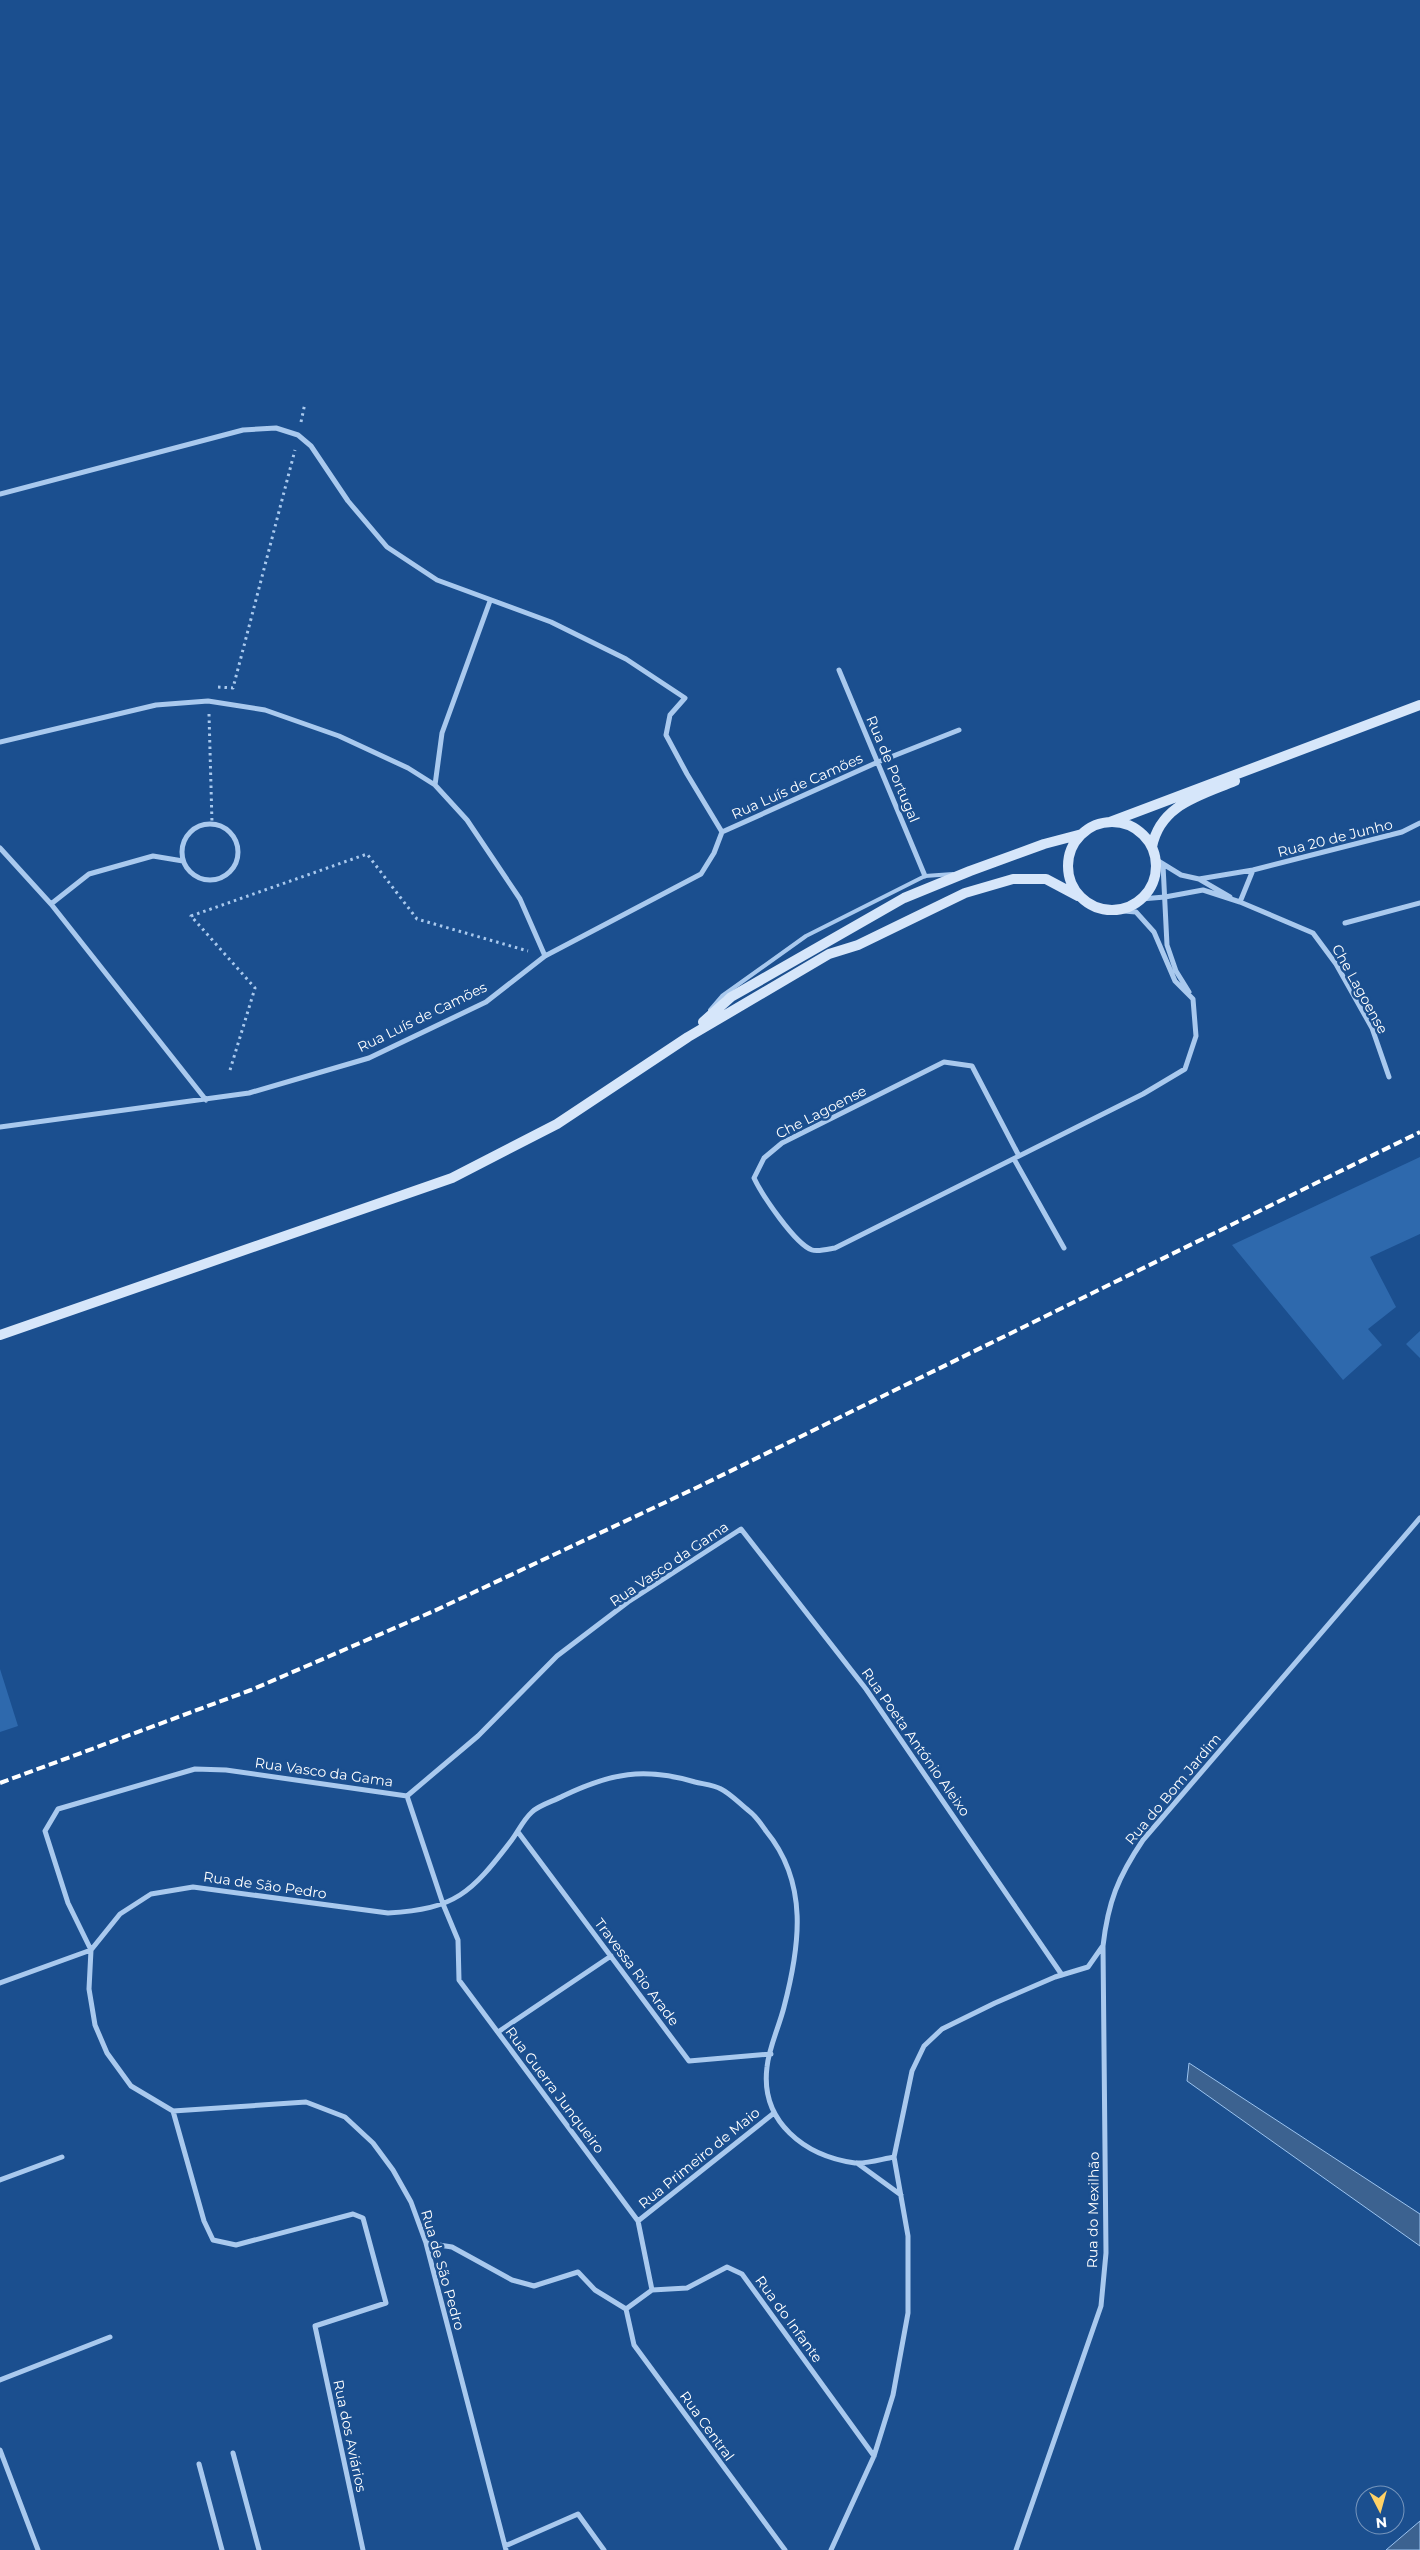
<svg xmlns="http://www.w3.org/2000/svg" width="1420" height="2550" viewBox="0 0 1420 2550" font-family="Montserrat,sans-serif">
<style>
.green{fill:#2e69ad}
.water{fill:#3c6290;stroke:#9cc4f0}
.lines{fill:none;stroke-linecap:round;stroke-linejoin:round}
.path{stroke:#a9c9ee;stroke-width:3;stroke-dasharray:2.5 4;stroke-linecap:butt}
.lane{stroke:#a9c9ee;stroke-width:4}
.street{stroke:#a9c9ee;stroke-width:5}
.secondary{stroke:#d6e6fa;stroke-width:10}
.rail{stroke:#fff;stroke-width:4;stroke-dasharray:9 4;stroke-linecap:butt}
.labels{text-anchor:middle;stroke-width:5;stroke-linejoin:round;paint-order:stroke}
.street-label{font-size:14px;fill:#fff;stroke:#1b4f8f}
</style>
<rect width="100%" height="100%" fill="#1b4f8f"/>
<!-- green -->
<path class="green" d="M 1420,1157 L 1420,1234 L 1370,1257 L 1396,1307 L 1368,1329 L 1382,1345 L 1343,1380 L 1232,1245 Z
M 1420,1331 L 1420,1358 L 1406,1344 Z
M 0,1669 L 18,1726 L 0,1732 Z"/>
<!-- water -->
<path class="water" d="M 1189,2063 L 1420,2214 L 1420,2246 L 1187,2081 Z
M 1420,2521 L 1420,2550 L 1386,2550 Z"/>
<g class="lines">
<!-- path -->
<path class="path" d="M 301,422 L 305,403
M 218,687 L 233,688 L 295,450
M 209,714 L 212,823
M 230,1070 L 255,988 L 191,916 L 367,854 L 417,919 L 528,951"/>
<!-- lane -->
<path class="lane" d="M 710,1010 L 722,996 L 806,936 L 925,876 L 953,874"/>
<!-- street -->
<path class="street" d="M 0,494 L 243,430 L 276,428 L 298,435 L 311,446 L 348,501 L 387,547 L 437,580 L 551,622 L 626,659 L 685,698 L 670,715 L 666,735 L 687,774 L 722,832
M 839,670 L 925,876
M 0,742 L 156,705 L 208,701 L 265,710 L 339,736 L 408,768 L 435,785 L 467,820 L 520,899 L 545,956
M 435,785 L 442,733 L 490,601
M182 852a28 28 0 1 1 56 0a28 28 0 1 1-56 0Z
M 0,848 L 51,904 L 206,1100
M 1155,859 L 1181,875 L 1199,879 L 1253,870 L 1402,832 L 1420,823
M 1163,865 L 1167,945 L 1176,971 L 1189,992
M 1199,879 L 1230,897
M 1141,899 L 1165,897 L 1203,890 L 1240,902 L 1313,933 L 1336,964 L 1372,1028 L 1389,1077
M 1240,902 L 1253,870
M 51,904 L 89,874 L 153,856 L 183,861
M 1345,923 L 1420,903
M 0,1127 L 249,1093 L 369,1058 L 486,1002 L 545,956 L 701,874 L 714,853 L 722,832 L 878,762 L 959,730
M 1019,1156 L 972,1066 L 944,1062 L 782,1143 L 764,1158 L 754,1178 C 762,1195 795,1244 812,1250 C 818,1252 829,1249 835,1248 L 1143,1094 L 1185,1069 L 1196,1036 L 1193,999 L 1175,981 L 1154,932 L 1136,912 L 1112,910
M 1014,1159 L 1064,1248
M 407,1796 L 443,1904 L 458,1940 L 459,1980 L 638,2221 L 652,2290
M 518,1832 L 689,2061 L 771,2054
M 0,1983 L 91,1950 L 68,1903 L 45,1831 L 58,1809 L 195,1769 L 226,1770 L 407,1796 L 478,1736 L 557,1656 L 628,1602 L 741,1529 L 866,1689 L 1062,1975
M 498,2032 L 611,1956
M 173,2111 L 204,2221 L 213,2240 L 236,2245 L 353,2214 L 363,2218 L 386,2303 L 315,2326 L 363,2550
M 857,2163 L 901,2195
M 0,2180 L 62,2157
M 638,2221 L 774,2113
M 426,2243 L 452,2247 L 512,2280 L 534,2286 L 578,2272 L 595,2290 L 626,2309
M 652,2290 L 687,2288 L 727,2267 L 742,2274 L 874,2456
M 626,2309 L 634,2345 L 785,2550
M 626,2309 L 652,2290
M 0,2380 L 110,2337
M 0,2450 L 38,2550
M 233,2453 L 259,2550
M 199,2464 L 222,2550
M 505,2546 L 578,2514 L 604,2550
M 506,2550 L 426,2243 L 411,2202 L 393,2170 L 373,2143 L 345,2117 L 306,2102 L 173,2111 L 131,2086 L 107,2053 L 95,2025 L 89,1989 L 91,1950 L 120,1914 L 151,1894 L 193,1887 L 388,1913 C 456,1909 471,1893 511,1841 C 518,1832 523,1820 532,1812 C 539,1805 554,1801 563,1796 C 611,1773 644,1767 695,1782 C 703,1784 714,1785 721,1789 C 731,1794 740,1804 749,1811 C 756,1816 761,1824 766,1831 C 809,1883 800,1946 784,2007 C 779,2027 769,2047 767,2067 C 760,2122 805,2156 855,2163 C 867,2164 882,2159 894,2157
M 831,2550 L 874,2456 L 893,2395 L 908,2313 L 908,2236 L 894,2157 L 912,2071 L 924,2046 L 942,2029 L 995,2003 L 1055,1977 L 1088,1967 L 1102,1947
M 1016,2550 L 1101,2306 L 1106,2253 L 1103,1946 C 1108,1902 1118,1877 1143,1840 L 1420,1518"/>
<!-- secondary -->
<path class="secondary" d="M 1110,822 L 1420,705
M1068 866a44 44 0 1 1 88 0a44 44 0 1 1-88 0Z
M 1152,847 C 1160,805 1199,796 1235,781
M 703,1022 L 731,997 L 904,898 L 970,871 L 1044,844 L 1082,834
M 0,1335 L 452,1178 L 557,1124 L 688,1037 L 829,954 L 858,945 L 965,893 L 1013,879 L 1046,879 L 1078,896"/>
<!-- rail -->
<path class="rail" d="M 0,1783 L 251,1690 L 434,1611 L 700,1486 L 1420,1132"/>
</g>
<g class="labels">
<!-- street labels -->
<g class="street-label">
<text transform="translate(893 769) rotate(67)" y="5">Rua de Portugal</text>
<text transform="translate(797 786) rotate(-24)" y="5">Rua Luís de Camões</text>
<text transform="translate(1335 838) rotate(-14)" y="5">Rua 20 de Junho</text>
<text transform="translate(1360 989) rotate(61)" y="5">Che Lagoense</text>
<text transform="translate(422 1017) rotate(-26)" y="5">Rua Luís de Camões</text>
<text transform="translate(821 1112) rotate(-27)" y="5">Che Lagoense</text>
<text transform="translate(669 1564) rotate(-34)" y="5">Rua Vasco da Gama</text>
<text transform="translate(916 1742) rotate(55)" y="5">Rua Poeta António Aleixo</text>
<text transform="translate(324 1772) rotate(8)" y="5">Rua Vasco da Gama</text>
<text transform="translate(1173 1789) rotate(-50)" y="5">Rua do Bom Jardim</text>
<text transform="translate(265 1885) rotate(8)" y="5">Rua de São Pedro</text>
<text transform="translate(637 1972) rotate(53)" y="5">Travessa Rio Arade</text>
<text transform="translate(555 2090) rotate(53)" y="5">Rua Guerra Junqueiro</text>
<text transform="translate(699 2158) rotate(-39)" y="5">Rua Primeiro de Maio</text>
<text transform="translate(1093 2210) rotate(-89)" y="5">Rua do Mexilhão</text>
<text transform="translate(443 2270) rotate(74)" y="5">Rua de São Pedro</text>
<text transform="translate(789 2319) rotate(54)" y="5">Rua do Infante</text>
<text transform="translate(707 2426) rotate(54)" y="5">Rua Central</text>
<text transform="translate(350 2436) rotate(78)" y="5">Rua dos Aviários</text>
</g>
</g>
<!-- north arrow -->
<g transform="translate(1380 2510) rotate(174)"><circle r="24" fill="#1b4f8f" stroke="#7695bc"/>
<path d="M0-4L9 19L0 12L-9 19Z" fill="#ffd166"/>
<text y="-8" font-size="14" font-weight="bold" text-anchor="middle" fill="#ffffff">N</text>
</g>
</svg>
